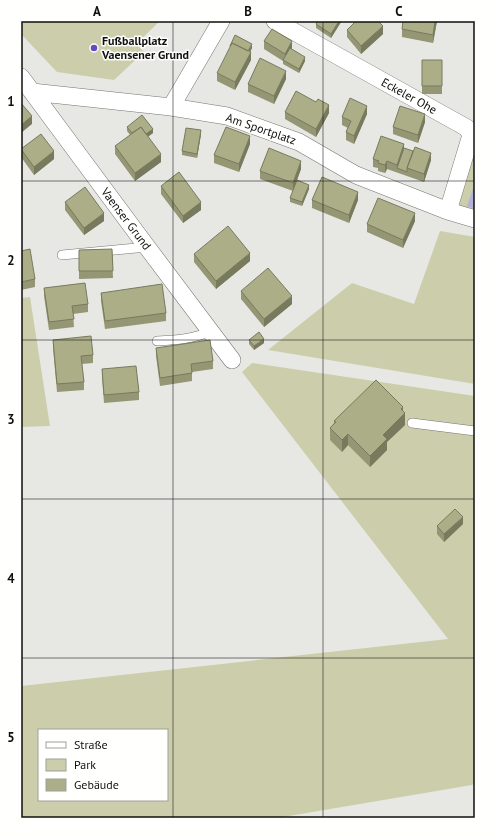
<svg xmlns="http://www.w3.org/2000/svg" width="496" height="839" viewBox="0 0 496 839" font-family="'PT Sans',sans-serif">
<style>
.green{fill:#ccceab;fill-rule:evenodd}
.water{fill:#b3b1d7}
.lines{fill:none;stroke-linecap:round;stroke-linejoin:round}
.lane-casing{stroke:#757572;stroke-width:10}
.street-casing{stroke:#757572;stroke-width:18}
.lane{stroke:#fff;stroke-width:9}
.street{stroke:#fff;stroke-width:17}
.wall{fill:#949674}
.shaded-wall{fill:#787a5e}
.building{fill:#acae87;stroke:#787a5e}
.grid{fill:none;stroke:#0f0f0e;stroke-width:1;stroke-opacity:0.55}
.poi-dot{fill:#614bc3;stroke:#fffffe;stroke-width:1.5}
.labels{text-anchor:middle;stroke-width:3;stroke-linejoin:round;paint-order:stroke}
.poi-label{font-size:12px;font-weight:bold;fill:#0f0f0e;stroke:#fffffe;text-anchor:start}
.street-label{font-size:12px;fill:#0f0f0e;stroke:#fffffe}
.neatline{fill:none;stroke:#0f0f0e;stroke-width:1.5}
.grid-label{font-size:13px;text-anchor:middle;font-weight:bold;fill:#0f0f0e}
</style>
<rect width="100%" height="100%" fill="#e7e8e4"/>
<!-- green -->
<path class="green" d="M 21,21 L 160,21 L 136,44 L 144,52 L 114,80 L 57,72 L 21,34 Z
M 467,152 L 475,154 L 475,218 L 449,210 Z
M 440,231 L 475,237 L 475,384 L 268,350 L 352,283 L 414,304 Z
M 30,297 L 50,426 L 21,427 L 21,298 Z
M 252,363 L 475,396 L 475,783 L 472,785 L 469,736 L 472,785 L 277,818 L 21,818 L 21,686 L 448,639 L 242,372 ZM 39,730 L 167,730 L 167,800 L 39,800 Z"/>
<!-- water -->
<path class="water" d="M 475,183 L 475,209 L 467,206 Z"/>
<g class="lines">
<!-- lane casing -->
<g class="lane-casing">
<path id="lane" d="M 62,255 L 147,247
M 157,341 C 176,340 194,339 211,331
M 412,423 L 475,431"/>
</g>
<!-- street casing -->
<g class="street-casing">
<path id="street" d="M 275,21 L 467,128 L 471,135 L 448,211
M 21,77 L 147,247 L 232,360
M 32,92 L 171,107 L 227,116 L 299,142 L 356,175 L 448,211 L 475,219
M 171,107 L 221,21"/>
</g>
<!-- lane -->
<use href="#lane" class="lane"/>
<!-- street -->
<use href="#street" class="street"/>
</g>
<!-- wall -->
<path class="wall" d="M 341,21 L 341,22 L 331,38 L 316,28 L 316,24 Z
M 403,21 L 437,21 L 433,43 L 402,37 L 402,29 Z
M 347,30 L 383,34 L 361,54 L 347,37 Z
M 264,41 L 292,49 L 305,61 L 299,73 L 283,64 L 283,61 L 264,49 Z
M 252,48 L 250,52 L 251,60 L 235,90 L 217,81 L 217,73 Z
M 422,60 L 442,60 L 442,94 L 422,94 Z
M 286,79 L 274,104 L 248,92 L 248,84 Z
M 285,112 L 329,113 L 316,137 L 285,119 Z
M 367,114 L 354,144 L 346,140 L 346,132 L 348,128 L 342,125 L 342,117 Z
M 425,122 L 418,143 L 393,134 L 393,127 Z
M 127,127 L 153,133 L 148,137 L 161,162 L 135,181 L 115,154 L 115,146 L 130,135 L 127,131 Z
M 201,134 L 197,158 L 182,155 L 182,151 Z
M 250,144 L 239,172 L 214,163 L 214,155 Z
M 404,148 L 431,160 L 424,182 L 387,169 L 385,173 L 378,171 L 378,168 L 373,167 L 373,159 Z
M 21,149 L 54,159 L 34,175 L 21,157 Z
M 301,169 L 293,191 L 260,179 L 260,171 Z
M 161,186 L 201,210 L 183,223 L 161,194 Z
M 309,189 L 302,206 L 290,202 L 290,198 Z
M 312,200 L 358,200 L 349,223 L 312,208 Z
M 65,202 L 104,221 L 84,235 L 65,210 Z
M 415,221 L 403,248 L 367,232 L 367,224 Z
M 112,249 L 113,278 L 79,279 L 79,250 Z
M 21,251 L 35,279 L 35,287 L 21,290 Z
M 194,254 L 250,261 L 216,289 L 194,262 Z
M 44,288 L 88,304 L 88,312 L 73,314 L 74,327 L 49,330 L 44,296 Z
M 241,291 L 292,304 L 264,327 L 241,299 Z
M 101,293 L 166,313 L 166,321 L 105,329 L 101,301 Z
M 53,340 L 93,355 L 93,363 L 82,364 L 84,382 L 84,390 L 57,392 L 53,348 Z
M 249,340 L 264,343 L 254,350 L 249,344 Z
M 156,348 L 213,361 L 213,369 L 192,372 L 192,381 L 160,386 L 156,356 Z
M 102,369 L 139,392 L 139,400 L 104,403 L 102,377 Z
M 403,411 L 405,425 L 387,442 L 387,450 L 370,467 L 348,445 L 342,452 L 330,440 L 330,428 L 334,423 L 334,421 Z
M 463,524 L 444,542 L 437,534 L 437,526 Z"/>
<!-- shaded-wall -->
<path class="shaded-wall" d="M 339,21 L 341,21 L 341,22 L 331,38 L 331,34 Z
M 435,21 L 437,21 L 433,43 L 433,35 Z
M 383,26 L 383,34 L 361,54 L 361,46 Z
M 292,41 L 292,49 L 285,61 L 285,54 Z
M 252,44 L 252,48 L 247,58 L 247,54 Z
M 251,52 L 251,60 L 235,90 L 235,82 Z
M 305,57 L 305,61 L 299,73 L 299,69 Z
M 286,71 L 286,79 L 274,104 L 274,96 Z
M 329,105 L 329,113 L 316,137 L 316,129 Z
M 367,106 L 367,114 L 354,144 L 354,136 Z
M 425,114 L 425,122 L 418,143 L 418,135 Z
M 32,116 L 32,124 L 21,133 L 21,125 Z
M 153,129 L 153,133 L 144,139 L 144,135 Z
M 201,130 L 201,134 L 197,158 L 197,154 Z
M 250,136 L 250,144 L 239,172 L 239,164 Z
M 404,144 L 404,152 L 397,168 L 397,165 Z
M 54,151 L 54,159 L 34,175 L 34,167 Z
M 431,153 L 431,160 L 424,182 L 424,174 Z
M 161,154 L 161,162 L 135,181 L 135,173 Z
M 301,161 L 301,169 L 293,191 L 293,183 Z
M 387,161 L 387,169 L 385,173 L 385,165 Z
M 309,185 L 309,189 L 302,206 L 302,202 Z
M 358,192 L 358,200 L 349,223 L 349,215 Z
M 201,202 L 201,210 L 183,223 L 183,216 Z
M 104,213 L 104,221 L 84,235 L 84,228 Z
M 415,213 L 415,221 L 403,248 L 403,240 Z
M 250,253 L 250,261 L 216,289 L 216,281 Z
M 292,296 L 292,304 L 264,327 L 264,319 Z
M 264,339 L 264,343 L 254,350 L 254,346 Z
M 403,407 L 403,415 L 405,413 L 405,425 L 387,442 L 387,450 L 370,467 L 370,456 L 383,435 L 401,409 Z
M 348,434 L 348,445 L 342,452 L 342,440 Z
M 463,517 L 463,524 L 444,542 L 444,534 Z"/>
<!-- building -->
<path class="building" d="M 318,21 L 339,21 L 331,34 L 316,24 Z
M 356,21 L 378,21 L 383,26 L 361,46 L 347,30 Z
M 403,21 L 435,21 L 433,35 L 402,29 Z
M 272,29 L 292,41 L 285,54 L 264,41 Z
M 235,35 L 252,44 L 248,51 L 232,43 L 230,46 Z
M 232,43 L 251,52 L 235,82 L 217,73 Z
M 290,48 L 305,57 L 299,69 L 283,60 Z
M 260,58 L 286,71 L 274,96 L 248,84 Z
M 422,60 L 442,60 L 442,86 L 422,86 Z
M 296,91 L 316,102 L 318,99 L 329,105 L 316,129 L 285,112 Z
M 350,98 L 367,106 L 354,136 L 346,132 L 351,121 L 342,117 Z
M 21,103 L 32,116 L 21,125 Z
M 400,106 L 425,114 L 418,135 L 393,127 Z
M 142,115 L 153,129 L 146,134 L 141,127 L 132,133 L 127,127 Z
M 141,127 L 161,154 L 135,173 L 115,146 Z
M 226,127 L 250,136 L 239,164 L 214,155 Z
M 186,128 L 201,130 L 197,154 L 182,151 Z
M 41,134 L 54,151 L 34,167 L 21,149 Z
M 381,136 L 404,144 L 397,165 L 387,161 L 385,165 L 378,163 L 379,161 L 373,159 Z
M 415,147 L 431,153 L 424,174 L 407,168 Z
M 269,148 L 301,161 L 293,183 L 260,171 Z
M 404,148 L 413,151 L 407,168 L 407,172 L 397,168 Z
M 179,172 L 201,202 L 183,216 L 161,186 Z
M 322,177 L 358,192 L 349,215 L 312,200 Z
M 297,180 L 309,185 L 302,202 L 290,198 Z
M 85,187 L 104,213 L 84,228 L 65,202 Z
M 378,198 L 415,213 L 403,240 L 367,224 Z
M 228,226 L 250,253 L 216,281 L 194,254 Z
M 30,249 L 35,279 L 21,282 L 21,251 Z
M 112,249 L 113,271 L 79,271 L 79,250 Z
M 268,268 L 292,296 L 264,319 L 241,291 Z
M 85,283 L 88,304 L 72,306 L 74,319 L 49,322 L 44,288 Z
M 162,284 L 166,313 L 105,321 L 101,293 Z
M 259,332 L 264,339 L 254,346 L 249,340 Z
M 91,336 L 93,355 L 81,356 L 84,382 L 57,384 L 53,340 Z
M 210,340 L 213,361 L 191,364 L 192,373 L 160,378 L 156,348 Z
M 136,366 L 139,392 L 104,395 L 102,369 Z
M 376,380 L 403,407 L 401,409 L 405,413 L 383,435 L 387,439 L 370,456 L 348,434 L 342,440 L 330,428 L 336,422 L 334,421 Z
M 455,509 L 463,517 L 444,534 L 437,526 Z"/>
<!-- grid -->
<path class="grid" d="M 173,21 L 173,818M 323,21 L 323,818M 21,181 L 475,181M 21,340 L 475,340M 21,499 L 475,499M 21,658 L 475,658"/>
<!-- markers -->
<circle class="poi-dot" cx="94" cy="48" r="4"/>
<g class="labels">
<!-- poi labels -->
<g class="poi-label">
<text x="102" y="45">Fußballplatz<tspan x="102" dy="14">Vaensener Grund</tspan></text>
</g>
<!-- street labels -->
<g class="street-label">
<text transform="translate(409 96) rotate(29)" y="4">Eckeler Ohe</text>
<text transform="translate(261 129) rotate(19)" y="4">Am Sportplatz</text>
<text transform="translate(126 219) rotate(53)" y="4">Vaenser Grund</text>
</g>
</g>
<!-- border -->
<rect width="496" height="839" fill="none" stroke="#fffffe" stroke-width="44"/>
<!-- legend -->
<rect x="38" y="729" width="130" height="72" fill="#fffffe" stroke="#9f9f9e"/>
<rect x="46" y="742" width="20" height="6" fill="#ffffff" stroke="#9f9f9e"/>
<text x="74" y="749" font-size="12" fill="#0f0f0e">Straße</text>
<rect x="46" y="759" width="20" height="12" fill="#ccceab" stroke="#9f9f9e"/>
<text x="74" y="769" font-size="12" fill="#0f0f0e">Park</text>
<rect x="46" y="779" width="20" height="12" fill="#acae87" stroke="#9f9f9e"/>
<text x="74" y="789" font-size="12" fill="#0f0f0e">Gebäude</text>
<rect x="22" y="22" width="452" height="795" class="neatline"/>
<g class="grid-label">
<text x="97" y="16">A</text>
<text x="248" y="16">B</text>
<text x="399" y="16">C</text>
<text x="11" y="106">1</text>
<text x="11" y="265">2</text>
<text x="11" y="424">3</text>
<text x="11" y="583">4</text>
<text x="11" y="742">5</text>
</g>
</svg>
